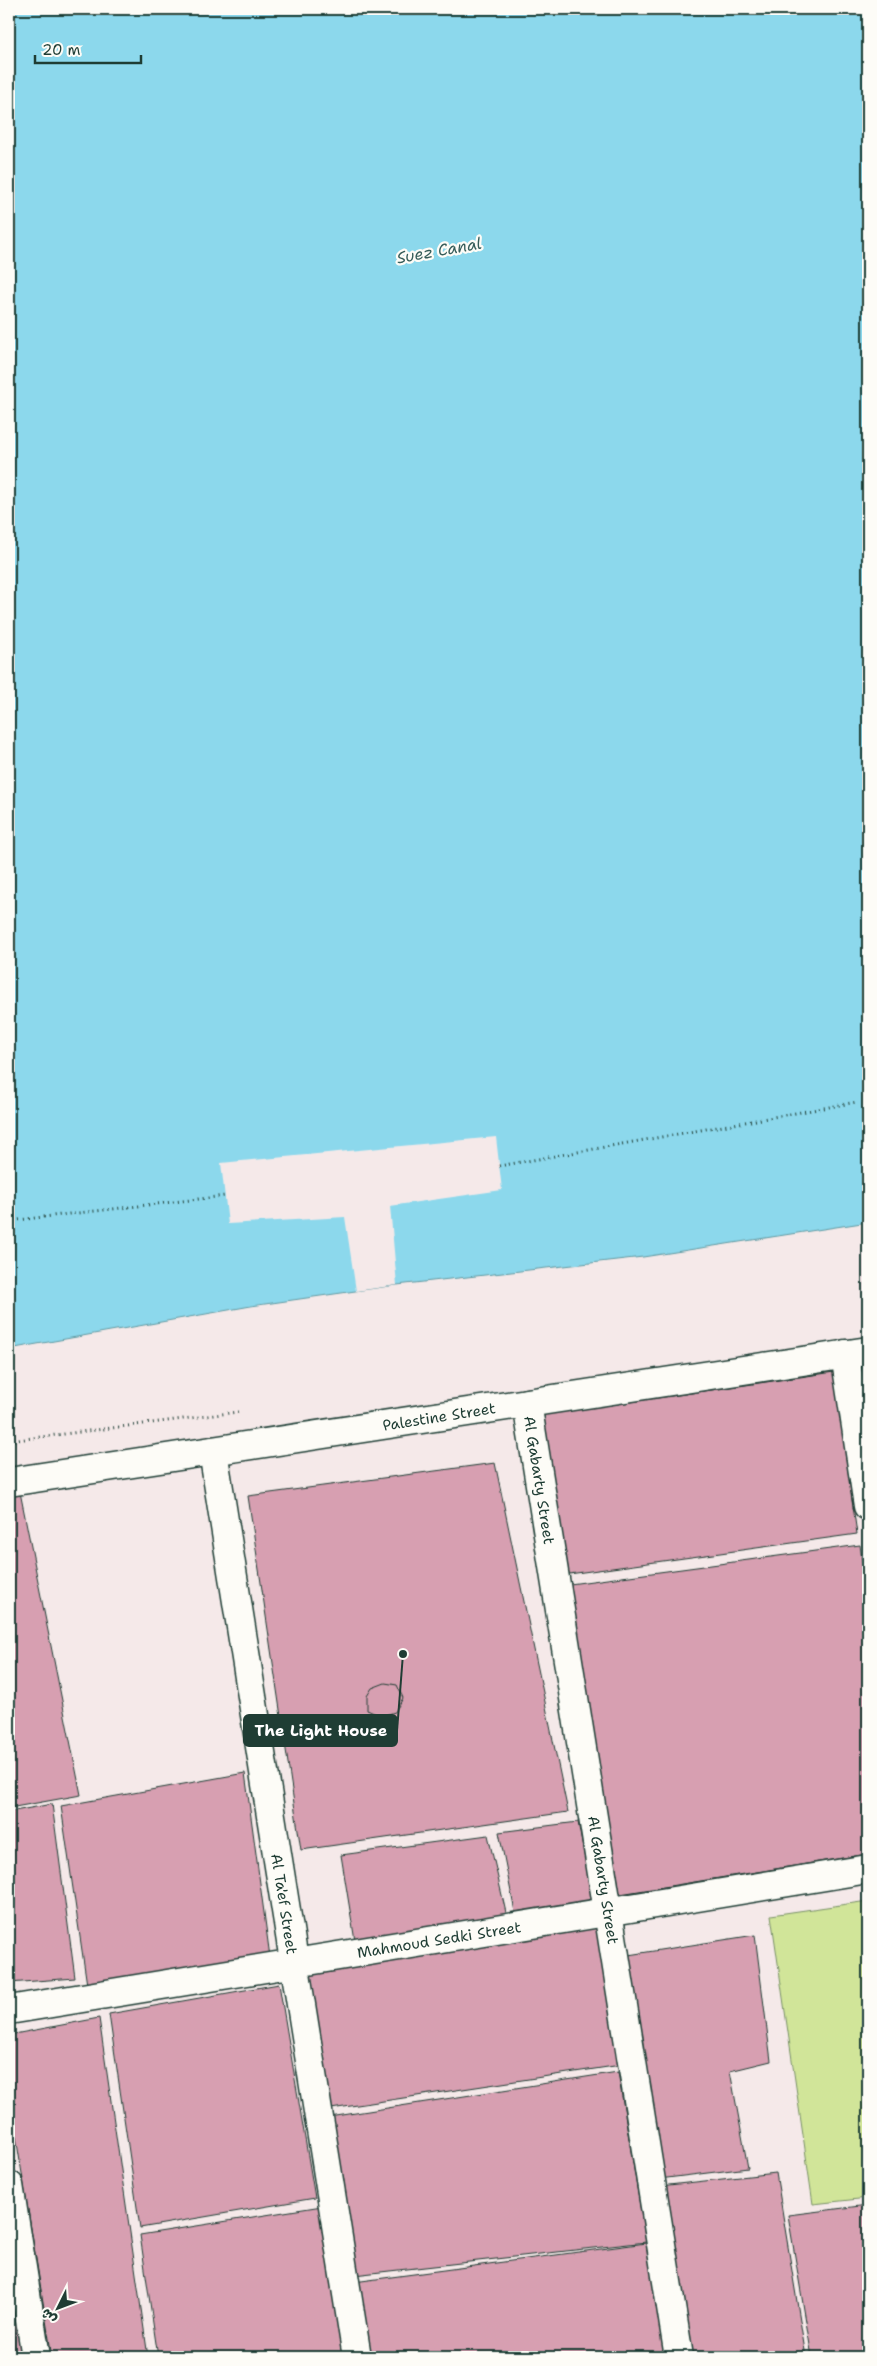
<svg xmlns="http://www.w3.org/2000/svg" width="877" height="2366" viewBox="0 0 877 2366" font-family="'Shantell Sans','Playpen Sans Arabic',sans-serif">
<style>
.green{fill:#d1e599;stroke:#789166}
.water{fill:#8cd8ec;stroke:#609aa2}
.pier{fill:#f5e9e9}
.building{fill:#d79fb1;stroke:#1f3d34}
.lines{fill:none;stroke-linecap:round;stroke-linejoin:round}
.minor-casing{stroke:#1f3d34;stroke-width:31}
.tertiary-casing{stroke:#1f3d34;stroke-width:31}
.path{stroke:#1f3d34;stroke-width:3;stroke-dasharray:1 4;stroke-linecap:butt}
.minor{stroke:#fdfcf7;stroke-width:28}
.tertiary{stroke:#fdfcf7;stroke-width:28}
.labels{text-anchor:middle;stroke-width:4.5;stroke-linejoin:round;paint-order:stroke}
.street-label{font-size:15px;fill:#1f3d34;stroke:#fdfcf7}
.water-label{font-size:16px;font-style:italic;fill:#355c59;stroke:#fdfcf7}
.leader{fill:none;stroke:#1f3d34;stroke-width:2}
.callout-dot{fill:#1f3d34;stroke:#fdfcf7;stroke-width:2}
.callout{fill:#1f3d34;stroke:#1f3d34;stroke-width:2}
.callout-label{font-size:16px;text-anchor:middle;font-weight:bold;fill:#fff}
</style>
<rect width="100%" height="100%" fill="#f5e9e9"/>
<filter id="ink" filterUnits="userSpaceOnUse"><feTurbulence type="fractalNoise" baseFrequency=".02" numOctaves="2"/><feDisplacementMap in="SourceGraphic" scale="10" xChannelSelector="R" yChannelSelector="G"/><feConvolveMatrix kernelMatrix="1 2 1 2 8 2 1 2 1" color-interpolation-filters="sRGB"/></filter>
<g filter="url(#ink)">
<!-- green -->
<path class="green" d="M 868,1901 L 868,2198 L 813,2204 L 771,1915 Z"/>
<!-- water -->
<path class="water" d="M 9,9 L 868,9 L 868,1222 L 643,1257 L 397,1285 L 251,1306 L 9,1349 Z"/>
<!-- pier -->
<path class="pier" d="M 496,1137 L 502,1190 L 390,1206 L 397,1285 L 356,1291 L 345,1217 L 228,1224 L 221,1163 Z"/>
<!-- building -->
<path class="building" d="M 868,1368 L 868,1423 L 857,1370 Z
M 834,1372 L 857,1534 L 569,1574 L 542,1415 Z
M 495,1463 L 568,1812 L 301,1850 L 248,1496 Z
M 20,1492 L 81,1795 L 9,1808 L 9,1494 Z
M 860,1545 L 868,1603 L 868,1854 L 620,1894 L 570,1584 Z
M 385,1683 L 397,1685 L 403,1698 L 395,1712 L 381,1716 L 367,1710 L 367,1696 L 372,1688 Z
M 245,1773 L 270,1957 L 87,1985 L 61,1806 Z
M 52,1804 L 75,1978 L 9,1983 L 9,1812 Z
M 578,1822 L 593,1902 L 515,1912 L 499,1832 Z
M 488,1835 L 507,1917 L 355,1941 L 341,1855 Z
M 602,1924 L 621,2065 L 331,2109 L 304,1972 Z
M 755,1935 L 771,2061 L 730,2071 L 748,2168 L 659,2179 L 622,1956 Z
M 279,1984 L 315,2198 L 140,2228 L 109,2014 Z
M 99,2018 L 148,2357 L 52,2357 L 9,2094 L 9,2035 Z
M 618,2072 L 646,2242 L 354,2275 L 330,2117 Z
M 776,2173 L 806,2357 L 689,2357 L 660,2186 Z
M 868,2205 L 868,2357 L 812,2357 L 788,2215 Z
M 322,2206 L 345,2357 L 158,2357 L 140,2235 Z
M 646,2243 L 669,2357 L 367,2357 L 354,2282 Z
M 9,2273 L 12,2273 L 25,2357 L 9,2357 Z"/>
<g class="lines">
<!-- minor casing -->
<g class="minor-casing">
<path id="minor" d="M 845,1354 L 868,1506
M 527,1403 L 679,2357
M 213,1451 L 357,2357
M 9,2010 L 868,1869
M 9,2185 L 36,2357"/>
</g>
<!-- tertiary casing -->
<g class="tertiary-casing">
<path id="tertiary" d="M 9,1482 L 868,1351"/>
</g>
<!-- path -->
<path class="path" d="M 499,1166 L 857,1102
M 9,1221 L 225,1196
M 9,1441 L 238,1412"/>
<!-- minor -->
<use href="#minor" class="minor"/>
<!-- tertiary -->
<use href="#tertiary" class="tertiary"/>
</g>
</g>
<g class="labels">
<!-- street labels -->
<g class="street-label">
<text transform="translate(439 1417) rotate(-9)" y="5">Palestine Street</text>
<text transform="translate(539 1480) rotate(81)" y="5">Al Gabarty Street</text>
<text transform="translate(603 1880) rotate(81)" y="5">Al Gabarty Street</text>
<text transform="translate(284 1904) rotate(81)" y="5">Al Ta'ef Street</text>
<text transform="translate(439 1940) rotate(-9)" y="5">Mahmoud Sedki Street</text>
</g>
<!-- water labels -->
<g class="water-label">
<text transform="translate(439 250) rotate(-10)" y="6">Suez Canal</text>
</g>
</g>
<!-- callouts -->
<path class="leader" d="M403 1654L397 1731"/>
<circle class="callout-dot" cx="403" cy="1654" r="5"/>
<rect class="callout" x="244" y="1715" width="153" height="31" rx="5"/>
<g class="callout-label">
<text x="321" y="1736">The Light House</text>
</g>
<!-- margin -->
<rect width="877" height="2366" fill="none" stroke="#fdfcf7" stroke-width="30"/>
<rect x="15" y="15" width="847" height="2336" fill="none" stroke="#1f3d34" stroke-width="2" filter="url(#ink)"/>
<!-- north arrow -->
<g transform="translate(58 2308) rotate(228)" stroke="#fdfcf7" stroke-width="4" paint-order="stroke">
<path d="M0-4L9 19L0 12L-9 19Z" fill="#1f3d34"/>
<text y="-8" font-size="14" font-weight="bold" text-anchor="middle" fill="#1f3d34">ش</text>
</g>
<!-- scale -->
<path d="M35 55v8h106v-8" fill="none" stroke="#1f3d34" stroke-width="2.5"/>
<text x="42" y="55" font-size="15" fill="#1f3d34" stroke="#fdfcf7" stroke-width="4" paint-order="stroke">20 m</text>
</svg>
